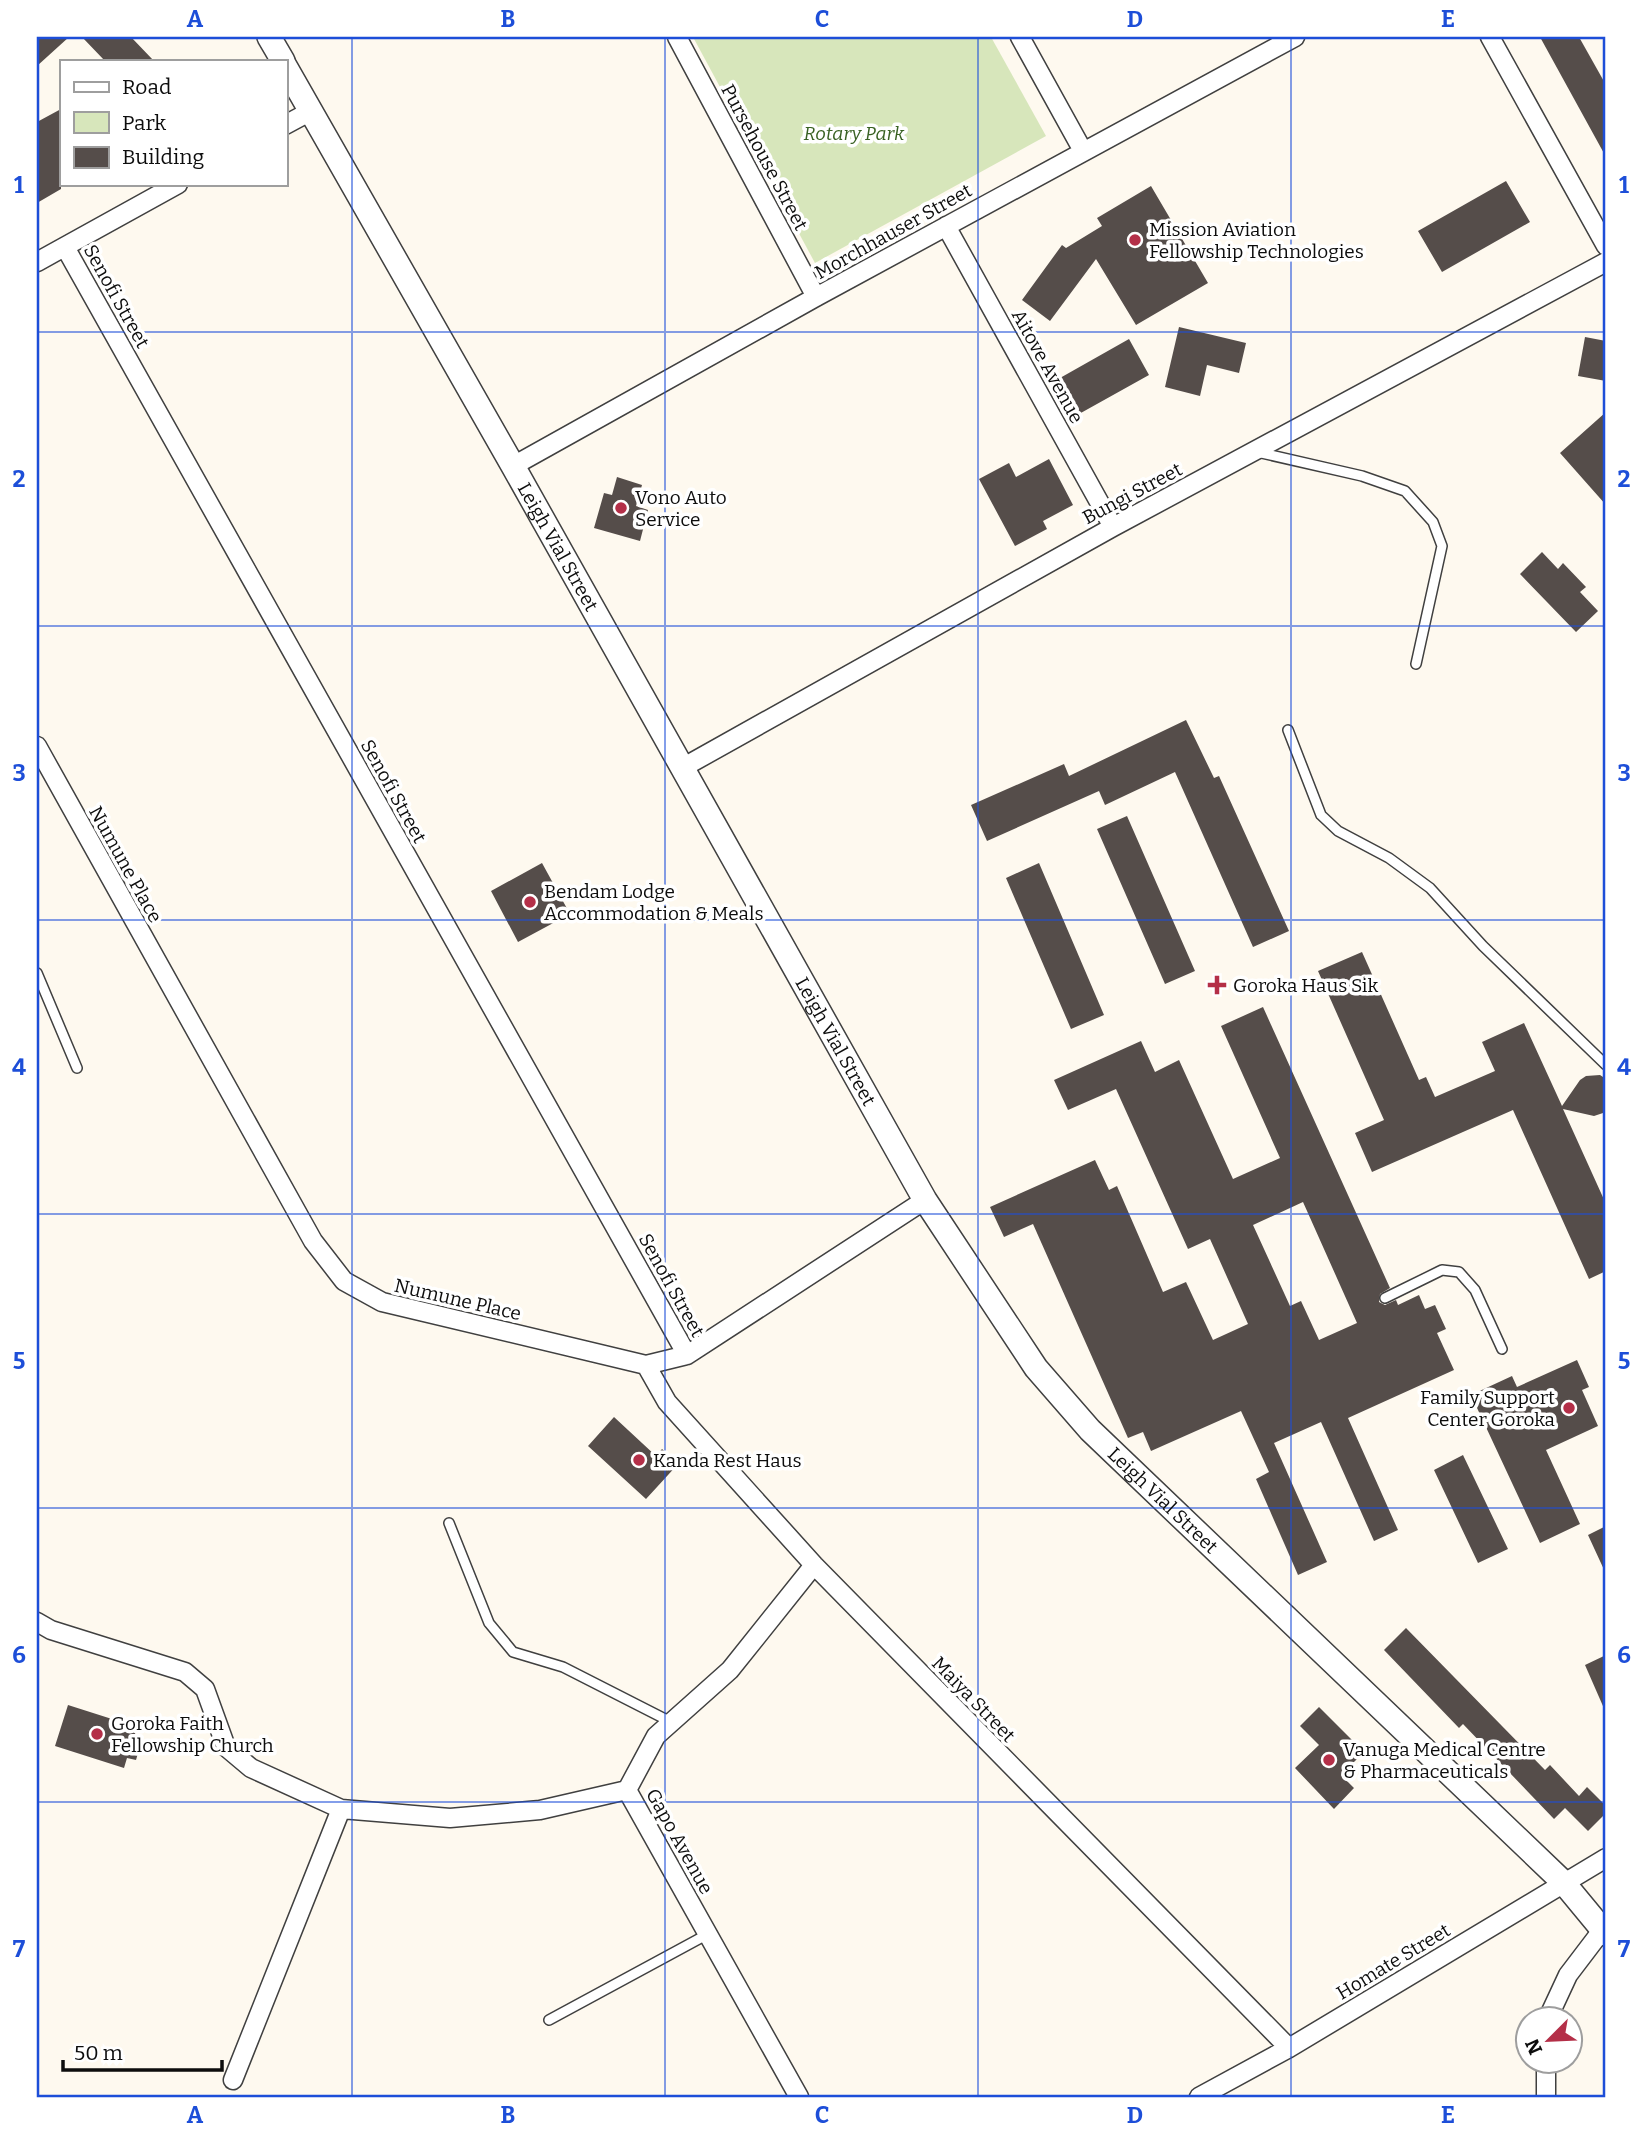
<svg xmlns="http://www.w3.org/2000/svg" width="1643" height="2134" viewBox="0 0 1643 2134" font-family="Bitter,serif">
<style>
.green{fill:#d7e6bb}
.building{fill:#554d4a;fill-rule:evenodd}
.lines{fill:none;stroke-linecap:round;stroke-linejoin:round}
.service-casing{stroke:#404040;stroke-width:12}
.minor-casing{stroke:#404040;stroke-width:21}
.tertiary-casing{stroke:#404040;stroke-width:26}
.service{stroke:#fff;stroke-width:9}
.minor{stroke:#fff;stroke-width:18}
.tertiary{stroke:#fff;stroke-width:23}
.grid{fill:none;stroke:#1d4ed8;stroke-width:2;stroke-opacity:0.55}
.poi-dot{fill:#b42f48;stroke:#fff;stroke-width:2.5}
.labels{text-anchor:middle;stroke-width:7;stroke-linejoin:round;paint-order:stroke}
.park-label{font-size:19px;font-style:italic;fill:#386122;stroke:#fff}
.street-label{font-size:19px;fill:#0d0d0d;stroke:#fff}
.poi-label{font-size:19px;fill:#0d0d0d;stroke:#fff;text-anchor:start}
.neatline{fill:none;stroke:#1d4ed8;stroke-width:2.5}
.grid-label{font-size:23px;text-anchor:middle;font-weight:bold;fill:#1d4ed8}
</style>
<rect width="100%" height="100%" fill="#fef9ef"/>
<!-- green -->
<path class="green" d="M 693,37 L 991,37 L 1046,136 L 815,263 Z"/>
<!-- building -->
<path class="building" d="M 37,37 L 69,37 L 37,66 Z
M 82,37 L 131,37 L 154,61 L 105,61 Z
M 1540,37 L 1579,37 L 1606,85 L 1606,157 Z
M 61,109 L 61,189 L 37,203 L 37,122 Z
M 1506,181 L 1530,222 L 1442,272 L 1418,231 Z
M 1151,186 L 1208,283 L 1136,325 L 1096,259 L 1050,321 L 1022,300 L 1062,245 L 1066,248 L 1102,226 L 1097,218 Z
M 1179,327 L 1246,343 L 1239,373 L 1207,365 L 1200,396 L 1165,387 Z
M 1585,337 L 1606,341 L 1606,381 L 1578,376 Z
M 1129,339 L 1149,375 L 1079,414 L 1060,378 Z
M 1606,412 L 1606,505 L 1560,453 Z
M 1049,459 L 1073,505 L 1043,521 L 1047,529 L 1015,546 L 979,479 L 1009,463 L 1016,477 Z
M 617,477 L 642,485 L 636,506 L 648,510 L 640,541 L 594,528 L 604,493 L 612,495 Z
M 1542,552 L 1558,569 L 1563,563 L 1586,587 L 1580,592 L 1598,611 L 1576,632 L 1520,574 Z
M 1186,720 L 1214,778 L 1219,776 L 1289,931 L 1253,947 L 1175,772 L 1105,805 L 1099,791 L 987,841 L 971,805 L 1064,764 L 1069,776 Z
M 1127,816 L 1195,971 L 1165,984 L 1097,829 Z
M 542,863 L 570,914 L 518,942 L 491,891 Z
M 1039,863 L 1104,1015 L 1071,1029 L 1006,878 Z
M 1362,952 L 1419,1080 L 1426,1077 L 1435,1097 L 1495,1071 L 1482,1042 L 1524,1023 L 1562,1106 L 1580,1080 L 1586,1076 L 1600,1075 L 1606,1079 L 1606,1112 L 1594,1116 L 1563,1109 L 1606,1204 L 1606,1271 L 1589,1279 L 1513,1110 L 1372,1172 L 1355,1133 L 1384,1120 L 1318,971 Z
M 1263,1007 L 1390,1288 L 1380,1294 L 1379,1302 L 1385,1305 L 1396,1300 L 1398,1305 L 1419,1295 L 1425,1309 L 1435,1305 L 1446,1329 L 1437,1333 L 1454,1370 L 1348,1418 L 1398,1530 L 1374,1541 L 1321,1422 L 1274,1443 L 1327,1562 L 1298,1575 L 1256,1479 L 1269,1472 L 1241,1411 L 1151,1451 L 1143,1432 L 1128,1438 L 1033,1224 L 1004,1237 L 990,1207 L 1095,1160 L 1109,1190 L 1117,1186 L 1163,1292 L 1186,1282 L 1213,1340 L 1248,1324 L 1210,1239 L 1188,1249 L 1116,1089 L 1068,1110 L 1054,1080 L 1141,1041 L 1155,1072 L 1179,1060 L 1233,1179 L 1280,1158 L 1221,1026 ZM 1303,1202 L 1357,1323 L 1319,1340 L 1301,1301 L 1290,1306 L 1253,1225 Z
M 1577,1360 L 1589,1387 L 1582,1390 L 1598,1426 L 1546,1450 L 1580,1524 L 1540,1543 L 1471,1395 L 1512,1376 L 1517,1387 Z
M 614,1417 L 656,1456 L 662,1449 L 679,1463 L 646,1499 L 588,1446 Z
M 1463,1455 L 1508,1549 L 1478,1563 L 1434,1470 Z
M 1606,1526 L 1606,1574 L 1588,1535 Z
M 1406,1628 L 1545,1770 L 1550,1765 L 1579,1796 L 1587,1787 L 1606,1806 L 1606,1813 L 1588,1831 L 1565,1808 L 1554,1819 L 1463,1724 L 1459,1728 L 1384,1650 Z
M 1606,1655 L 1606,1713 L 1585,1665 Z
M 68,1705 L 137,1727 L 133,1741 L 141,1743 L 136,1760 L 127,1758 L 124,1768 L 55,1746 Z
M 1319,1707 L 1364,1752 L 1341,1775 L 1354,1788 L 1334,1809 L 1295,1768 L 1319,1745 L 1300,1726 Z"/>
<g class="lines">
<!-- service casing -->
<g class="service-casing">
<path id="service" d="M 1257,452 L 1362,476 L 1405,491 L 1433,522 L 1442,546 L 1416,664
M 1288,730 L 1321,815 L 1338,831 L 1389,858 L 1430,888 L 1483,946 L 1606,1065
M 37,973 L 77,1068
M 1385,1298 L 1442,1270 L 1459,1272 L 1475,1290 L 1502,1349
M 449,1523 L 489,1623 L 513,1652 L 563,1667 L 671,1722
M 549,2020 L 708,1934"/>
</g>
<!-- minor casing -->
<g class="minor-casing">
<path id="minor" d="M 677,37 L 816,297
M 1020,37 L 1083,151
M 1490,37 L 1606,246
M 285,125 L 311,111
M 946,226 L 1113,527
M 65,247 L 687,1355
M 37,262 L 178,184
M 513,466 L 816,297 L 1295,37
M 37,746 L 313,1241 L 344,1281 L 382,1302 L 646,1365 L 687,1355 L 925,1200
M 682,768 L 1113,527 L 1606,262
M 646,1365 L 667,1402 L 814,1565 L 1289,2048
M 37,1622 L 51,1630 L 185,1672 L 205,1689 L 226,1747 L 251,1768 L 341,1809 L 450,1818 L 540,1810 L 627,1790
M 1548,2018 L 1568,1975 L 1603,1929
M 1546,2060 L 1546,2097
M 233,2080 L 341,1809
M 799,2097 L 627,1790 L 656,1736 L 730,1670 L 814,1565
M 1199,2097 L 1289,2048 L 1606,1858"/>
</g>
<!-- tertiary casing -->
<g class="tertiary-casing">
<g id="tertiary">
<path d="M 269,37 L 283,61"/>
<path id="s1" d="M 285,66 L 513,466 L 925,1200 L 1036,1368 L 1090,1430 L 1563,1882 L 1606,1934"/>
</g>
</g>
<!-- service -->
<use href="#service" class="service"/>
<!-- minor -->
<use href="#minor" class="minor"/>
<!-- tertiary -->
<use href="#tertiary" class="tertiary"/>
</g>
<!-- grid -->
<path class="grid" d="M 352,37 L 352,2097M 665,37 L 665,2097M 978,37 L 978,2097M 1291,37 L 1291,2097M 37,332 L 1606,332M 37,626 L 1606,626M 37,920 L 1606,920M 37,1214 L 1606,1214M 37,1508 L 1606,1508M 37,1802 L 1606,1802"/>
<!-- markers -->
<g class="poi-dot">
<circle cx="1135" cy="240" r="7"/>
<circle cx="621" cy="508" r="7"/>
<circle cx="530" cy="902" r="7"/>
<path d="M1213.5 974.5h7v7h7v7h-7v7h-7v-7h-7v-7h7z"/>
<circle cx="1569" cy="1408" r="7"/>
<circle cx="639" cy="1460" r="7"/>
<circle cx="97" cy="1734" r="7"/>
<circle cx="1329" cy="1760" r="7"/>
</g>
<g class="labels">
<!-- park labels -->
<g class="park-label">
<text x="854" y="140">Rotary Park</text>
</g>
<!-- street labels -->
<g class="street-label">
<text transform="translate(765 157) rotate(62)" y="7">Pursehouse Street</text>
<text transform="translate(893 231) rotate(-29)" y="7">Morchhauser Street</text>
<text transform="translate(117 296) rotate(61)" y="7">Senofi Street</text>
<text transform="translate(1048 366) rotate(61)" y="7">Aitove Avenue</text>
<text transform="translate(1132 493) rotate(-28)" y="7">Bungi Street</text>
<text dy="7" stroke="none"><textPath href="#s1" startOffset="553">Leigh Vial Street</textPath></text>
<text transform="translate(394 791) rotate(61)" y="7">Senofi Street</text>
<text transform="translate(126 864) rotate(61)" y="7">Numune Place</text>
<text dy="7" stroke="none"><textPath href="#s1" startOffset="1120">Leigh Vial Street</textPath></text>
<text transform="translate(672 1285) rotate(61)" y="7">Senofi Street</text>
<text transform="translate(458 1299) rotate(13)" y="7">Numune Place</text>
<text dy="7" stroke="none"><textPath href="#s1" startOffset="1687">Leigh Vial Street</textPath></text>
<text transform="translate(974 1699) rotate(46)" y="7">Maiya Street</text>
<text transform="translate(680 1841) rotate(61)" y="7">Gapo Avenue</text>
<text transform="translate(1393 1961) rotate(-31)" y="7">Homate Street</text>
</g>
<!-- poi labels -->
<g class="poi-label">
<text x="1149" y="236">Mission Aviation<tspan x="1149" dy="22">Fellowship Technologies</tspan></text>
<text x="635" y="504">Vono Auto<tspan x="635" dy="22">Service</tspan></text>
<text x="544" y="898">Bendam Lodge<tspan x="544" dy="22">Accommodation &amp; Meals</tspan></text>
<text x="1233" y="992">Goroka Haus Sik</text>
<text x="1555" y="1404" text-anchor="end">Family Support<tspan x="1555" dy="22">Center Goroka</tspan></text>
<text x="653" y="1467">Kanda Rest Haus</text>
<text x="111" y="1730">Goroka Faith<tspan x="111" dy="22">Fellowship Church</tspan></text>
<text x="1343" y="1756">Vanuga Medical Centre<tspan x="1343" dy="22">&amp; Pharmaceuticals</tspan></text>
</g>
</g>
<!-- border -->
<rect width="1643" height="2134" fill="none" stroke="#ffffff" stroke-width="77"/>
<!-- legend -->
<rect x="60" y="60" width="228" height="126" fill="#ffffff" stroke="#9e9e9e" stroke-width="2"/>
<rect x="74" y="82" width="35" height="10" fill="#ffffff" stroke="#9e9e9e" stroke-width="2"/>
<text x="122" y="94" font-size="21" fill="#0d0d0d">Road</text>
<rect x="74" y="112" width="35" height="21" fill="#d7e6bb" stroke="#9e9e9e" stroke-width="2"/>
<text x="122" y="130" font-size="21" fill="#0d0d0d">Park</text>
<rect x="74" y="147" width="35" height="21" fill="#554d4a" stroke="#9e9e9e" stroke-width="2"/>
<text x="122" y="164" font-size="21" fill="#0d0d0d">Building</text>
<!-- north arrow -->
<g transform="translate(1549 2040) rotate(246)"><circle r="33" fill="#ffffff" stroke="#9e9e9e" stroke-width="2"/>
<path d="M0-5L12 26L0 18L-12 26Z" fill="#b42f48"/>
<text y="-10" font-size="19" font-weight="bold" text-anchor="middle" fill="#0d0d0d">N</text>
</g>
<!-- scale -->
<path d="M63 2060v10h159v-10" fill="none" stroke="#0d0d0d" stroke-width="3.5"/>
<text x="74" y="2060" font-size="21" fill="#0d0d0d" stroke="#ffffff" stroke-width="5" paint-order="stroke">50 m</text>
<rect x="38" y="38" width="1566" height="2058" class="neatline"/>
<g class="grid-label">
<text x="195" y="27">A</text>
<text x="508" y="27">B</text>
<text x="822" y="27">C</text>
<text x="1135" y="27">D</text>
<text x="1448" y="27">E</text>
<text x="19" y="193">1</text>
<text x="1624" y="193">1</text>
<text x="19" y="487">2</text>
<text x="1624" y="487">2</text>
<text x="19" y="781">3</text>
<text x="1624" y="781">3</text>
<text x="19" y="1075">4</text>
<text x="1624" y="1075">4</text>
<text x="19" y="1369">5</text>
<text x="1624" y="1369">5</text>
<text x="19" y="1663">6</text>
<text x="1624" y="1663">6</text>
<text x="19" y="1957">7</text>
<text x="1624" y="1957">7</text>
<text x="195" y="2123">A</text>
<text x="508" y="2123">B</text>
<text x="822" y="2123">C</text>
<text x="1135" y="2123">D</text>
<text x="1448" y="2123">E</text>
</g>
</svg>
